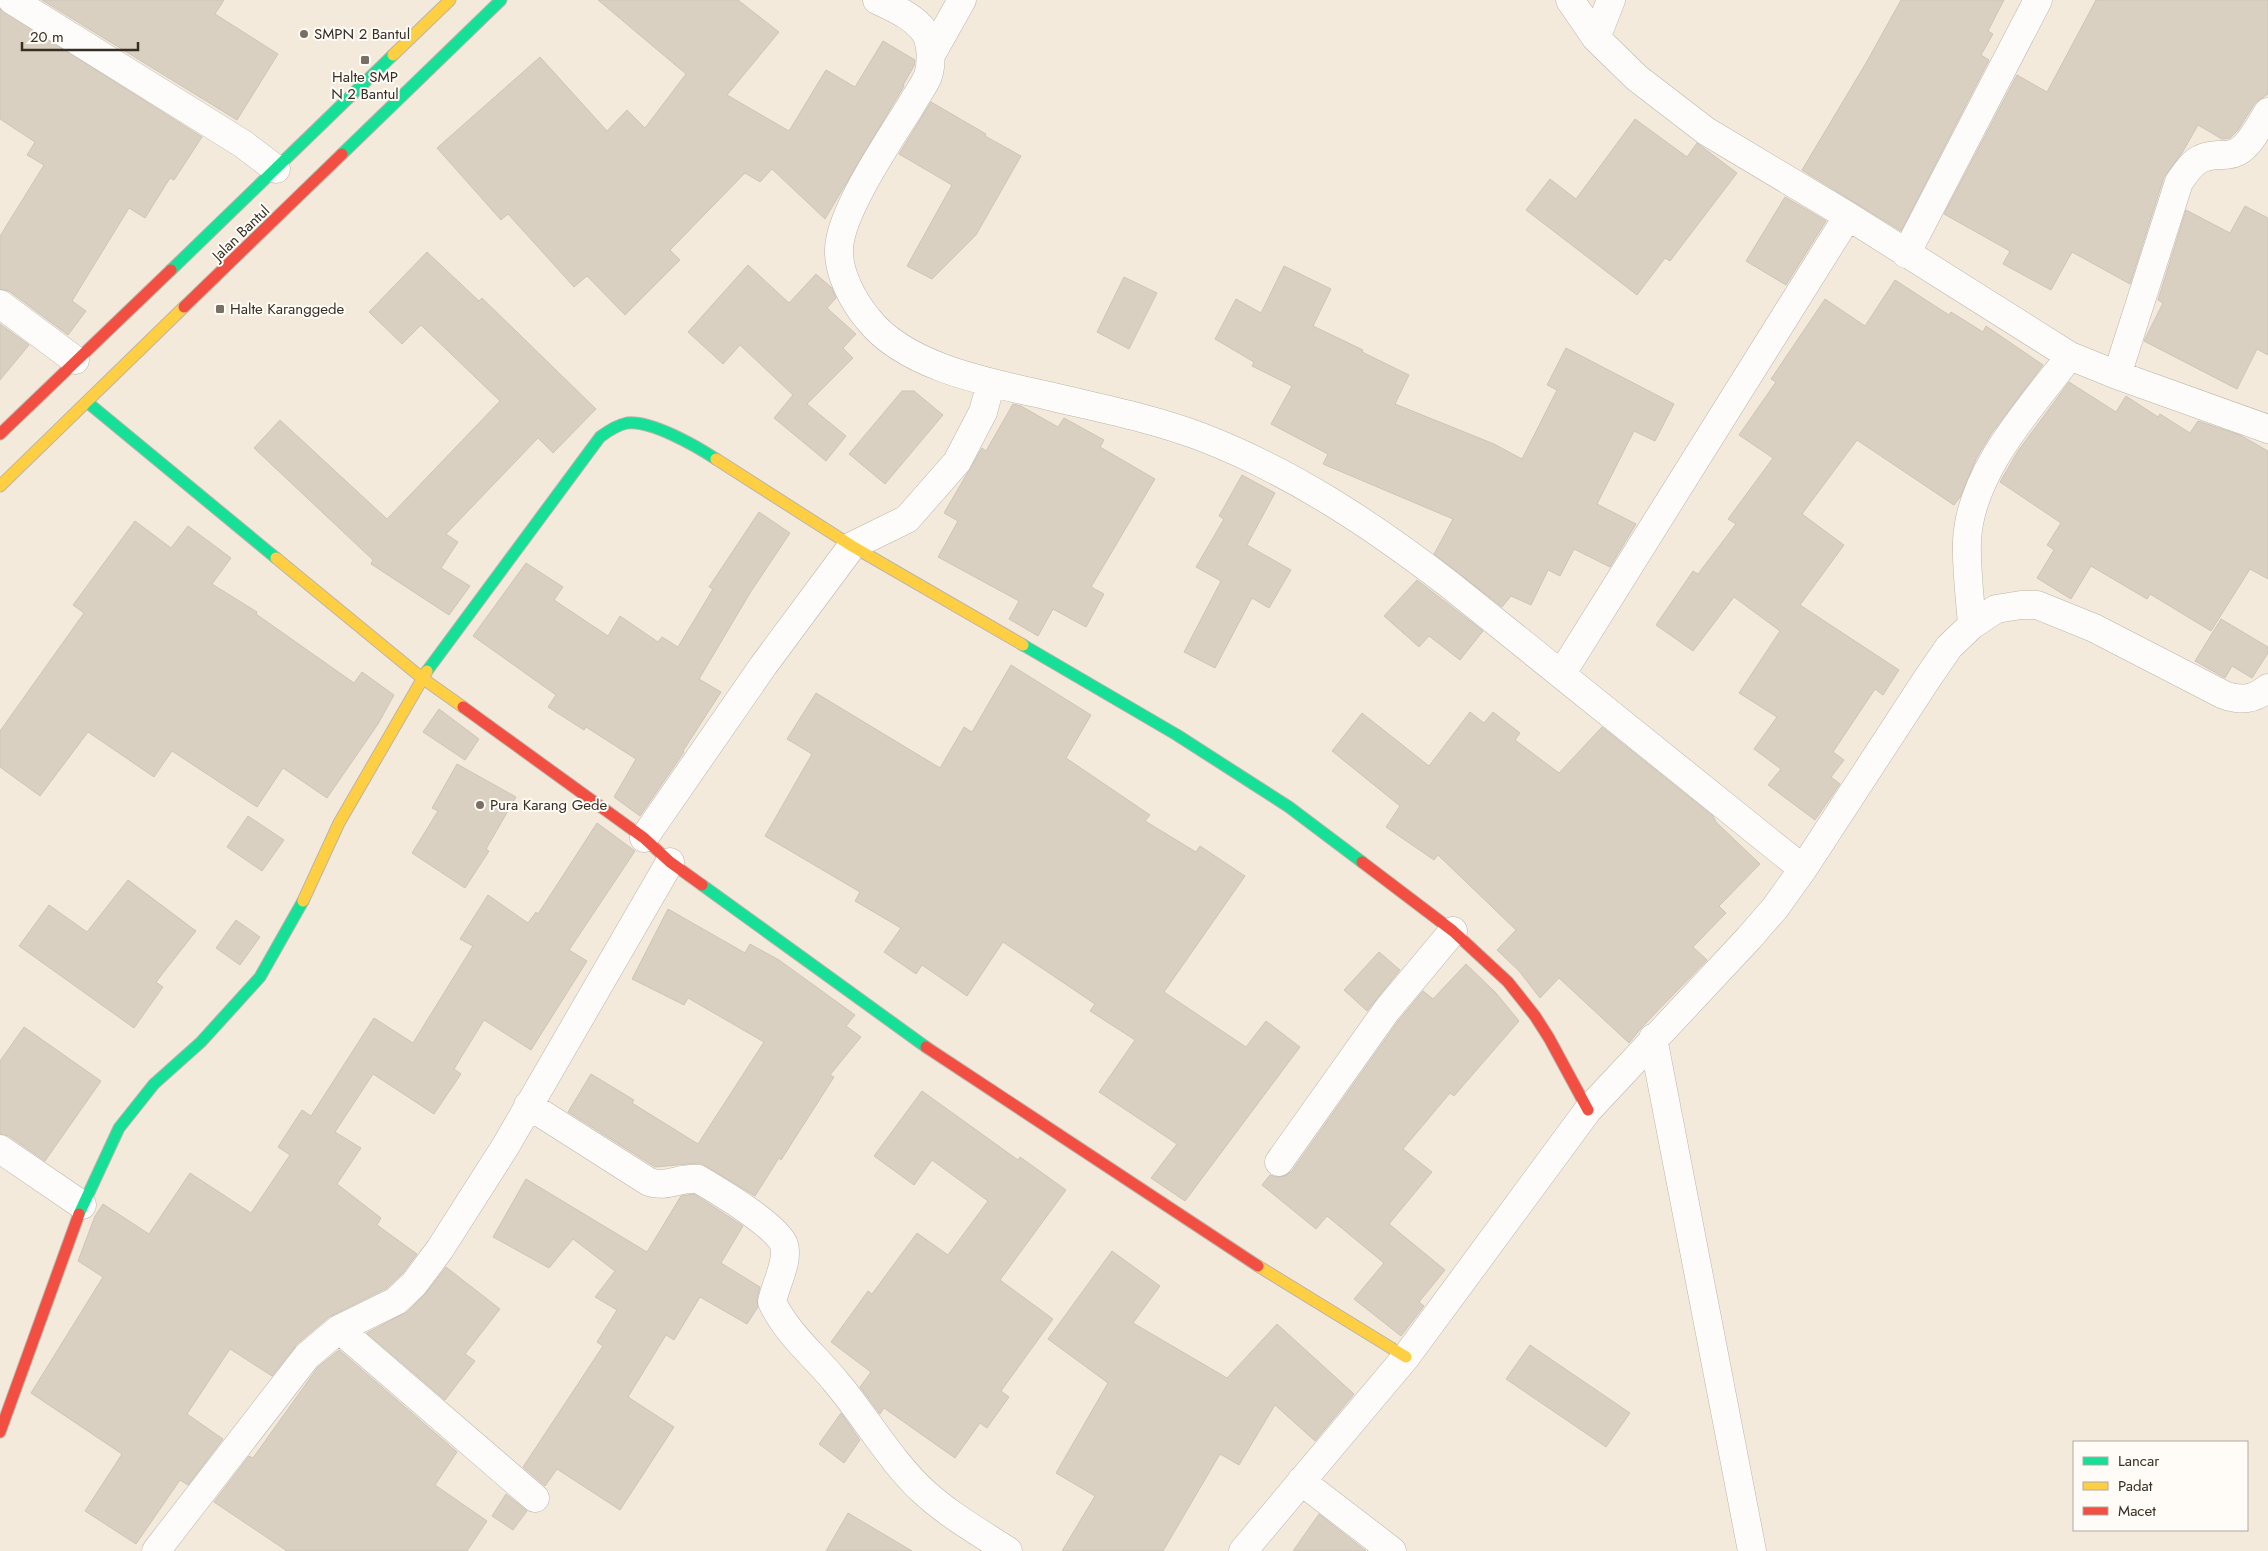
<svg xmlns="http://www.w3.org/2000/svg" width="2268" height="1551" viewBox="0 0 2268 1551" font-family="Jost,sans-serif">
<style>
.building{fill:#dad0c1;stroke:#ccc5b9}
.lines{fill:none;stroke-linecap:round;stroke-linejoin:round}
.street-casing{stroke:#bcb4a9;stroke-width:29}
.fast-casing{stroke:#bcb4a9;stroke-width:13}
.slow-casing{stroke:#bcb4a9;stroke-width:13}
.jam-casing{stroke:#bcb4a9;stroke-width:13}
.street{stroke:#fdfcfa;stroke-width:28}
.fast{stroke:#16e098;stroke-width:11}
.slow{stroke:#ffcf43;stroke-width:11}
.jam{stroke:#f24e42;stroke-width:11}
.poi-dot{fill:#787064;stroke:#fffbf6;stroke-width:2}
.labels{text-anchor:middle;stroke-width:4;stroke-linejoin:round;paint-order:stroke}
.poi-label{font-size:15px;fill:#362f24;stroke:#fffbf6;text-anchor:start}
.street-label{font-size:15px;fill:#362f24;stroke:#fffbf6}
</style>
<rect width="100%" height="100%" fill="#f4eadc"/>
<!-- building -->
<path class="building" d="M 42,0 L 224,0 L 215,14 L 278,54 L 237,120 Z
M 598,0 L 738,0 L 779,32 L 727,95 L 789,131 L 826,70 L 855,87 L 883,41 L 915,60 L 914,66 L 903,85 L 904,86 L 825,219 L 772,169 L 760,182 L 745,173 L 670,250 L 680,260 L 625,315 L 587,276 L 574,287 L 508,214 L 501,220 L 437,148 L 540,57 L 607,131 L 627,110 L 645,128 L 686,74 Z
M 1901,0 L 2004,0 L 1988,31 L 1993,34 L 1981,55 L 1989,60 L 1901,231 L 1802,170 L 1866,63 Z
M 2096,0 L 2268,0 L 2268,94 L 2255,103 L 2238,130 L 2230,138 L 2222,139 L 2198,125 L 2182,153 L 2164,177 L 2130,284 L 2072,252 L 2051,290 L 2003,264 L 2010,251 L 1944,214 L 2017,75 L 2047,92 Z
M 0,9 L 202,137 L 174,180 L 170,178 L 145,218 L 129,208 L 72,301 L 86,311 L 68,335 L 9,291 L 0,289 L 0,236 L 44,165 L 27,155 L 35,142 L 0,119 Z
M 931,102 L 986,134 L 985,136 L 1021,156 L 976,235 L 932,279 L 907,266 L 952,185 L 899,154 Z
M 1635,119 L 1687,157 L 1697,143 L 1737,173 L 1670,261 L 1665,258 L 1637,295 L 1526,210 L 1550,179 L 1576,199 Z
M 1785,197 L 1826,221 L 1786,285 L 1746,261 Z
M 2245,206 L 2268,218 L 2268,355 L 2257,349 L 2237,389 L 2144,341 L 2163,303 L 2158,300 L 2186,210 L 2230,233 Z
M 427,252 L 479,301 L 482,298 L 596,409 L 553,453 L 538,438 L 446,534 L 458,542 L 441,568 L 470,586 L 449,615 L 371,564 L 373,560 L 254,448 L 280,420 L 387,519 L 500,401 L 421,325 L 402,344 L 369,312 Z
M 748,265 L 789,303 L 816,274 L 832,288 L 836,298 L 827,308 L 856,334 L 843,348 L 853,358 L 807,404 L 846,436 L 826,461 L 774,418 L 793,395 L 740,345 L 723,364 L 688,332 Z
M 1284,266 L 1331,289 L 1313,326 L 1363,350 L 1362,352 L 1409,375 L 1395,404 L 1494,444 L 1522,459 L 1557,390 L 1547,385 L 1566,348 L 1674,404 L 1655,441 L 1634,431 L 1597,504 L 1636,524 L 1610,567 L 1574,549 L 1560,576 L 1548,570 L 1531,605 L 1511,596 L 1502,607 L 1434,554 L 1453,519 L 1323,464 L 1328,454 L 1271,424 L 1292,386 L 1252,366 L 1254,362 L 1215,339 L 1236,299 L 1261,313 Z
M 1124,277 L 1157,293 L 1129,349 L 1097,332 Z
M 1895,280 L 1949,315 L 1951,312 L 1983,332 L 1986,326 L 2043,365 L 1991,434 L 1976,459 L 1961,496 L 1954,505 L 1857,440 L 1802,514 L 1844,545 L 1800,605 L 1899,670 L 1883,695 L 1875,689 L 1833,752 L 1844,760 L 1831,777 L 1840,784 L 1815,820 L 1768,785 L 1781,769 L 1754,749 L 1777,717 L 1739,693 L 1780,631 L 1734,597 L 1693,651 L 1656,625 L 1693,571 L 1698,574 L 1736,524 L 1728,519 L 1773,458 L 1739,435 L 1776,382 L 1771,379 L 1825,299 L 1865,326 Z
M 0,324 L 29,345 L 0,380 Z
M 2069,382 L 2116,412 L 2126,396 L 2158,417 L 2160,414 L 2190,433 L 2198,421 L 2240,435 L 2268,451 L 2268,579 L 2250,569 L 2211,631 L 2150,594 L 2147,599 L 2091,566 L 2071,599 L 2037,578 L 2054,550 L 2047,545 L 2061,523 L 2000,482 L 2018,451 Z
M 902,391 L 914,391 L 943,415 L 885,484 L 849,454 Z
M 1013,404 L 1021,406 L 1058,427 L 1064,418 L 1104,440 L 1100,447 L 1155,479 L 1091,587 L 1104,594 L 1086,627 L 1053,609 L 1038,636 L 1009,619 L 1019,601 L 938,557 L 958,521 L 944,513 L 982,448 L 986,451 Z
M 1242,475 L 1275,493 L 1247,545 L 1291,570 L 1269,608 L 1252,598 L 1215,668 L 1184,652 L 1221,581 L 1196,567 L 1224,519 L 1219,516 Z
M 759,512 L 790,533 L 750,593 L 699,679 L 721,692 L 683,751 L 684,752 L 640,816 L 614,797 L 636,759 L 586,727 L 584,730 L 548,707 L 556,695 L 473,636 L 526,563 L 563,587 L 554,600 L 608,636 L 620,616 L 658,642 L 662,637 L 678,647 L 713,589 L 709,587 Z
M 135,521 L 171,548 L 188,526 L 231,558 L 212,584 L 257,612 L 256,614 L 354,683 L 362,672 L 394,695 L 378,724 L 327,798 L 283,768 L 257,807 L 172,751 L 154,777 L 88,732 L 40,796 L 0,767 L 0,731 L 84,613 L 73,605 Z
M 1417,580 L 1483,631 L 1460,660 L 1429,636 L 1419,647 L 1384,616 Z
M 2221,619 L 2268,647 L 2268,653 L 2252,678 L 2232,666 L 2225,678 L 2195,661 Z
M 1011,665 L 1091,715 L 1066,758 L 1150,815 L 1145,821 L 1196,852 L 1200,846 L 1245,876 L 1164,992 L 1246,1047 L 1266,1021 L 1300,1047 L 1185,1201 L 1151,1178 L 1177,1144 L 1099,1092 L 1135,1040 L 1090,1011 L 1095,1004 L 1003,942 L 967,996 L 922,965 L 916,974 L 884,952 L 901,928 L 855,901 L 860,892 L 765,836 L 812,754 L 787,739 L 816,693 L 940,768 L 964,727 L 972,732 Z
M 439,709 L 479,739 L 465,760 L 423,732 Z
M 1470,712 L 1484,723 L 1493,712 L 1520,733 L 1515,740 L 1559,773 L 1602,727 L 1713,816 L 1716,822 L 1760,864 L 1719,906 L 1726,913 L 1693,947 L 1707,960 L 1642,1027 L 1629,1043 L 1559,978 L 1540,998 L 1519,971 L 1497,950 L 1516,930 L 1438,855 L 1434,860 L 1386,827 L 1400,806 L 1332,751 L 1362,713 L 1429,766 Z
M 457,764 L 516,797 L 486,849 L 489,851 L 465,888 L 412,853 L 438,811 L 432,808 Z
M 248,816 L 284,840 L 262,871 L 227,847 Z
M 597,823 L 635,851 L 569,950 L 587,961 L 531,1050 L 484,1020 L 454,1069 L 461,1074 L 434,1114 L 373,1074 L 335,1132 L 361,1148 L 337,1184 L 381,1218 L 377,1225 L 417,1254 L 402,1274 L 387,1288 L 329,1317 L 297,1344 L 272,1376 L 230,1349 L 187,1414 L 223,1439 L 188,1485 L 180,1480 L 136,1544 L 85,1511 L 122,1454 L 31,1393 L 103,1277 L 78,1261 L 95,1216 L 103,1204 L 149,1234 L 190,1173 L 251,1213 L 290,1155 L 278,1147 L 302,1110 L 311,1116 L 374,1018 L 413,1043 L 473,946 L 460,939 L 488,895 L 528,923 L 536,912 L 538,914 Z
M 128,880 L 196,931 L 156,982 L 163,987 L 134,1028 L 19,946 L 49,905 L 87,932 Z
M 668,909 L 745,953 L 750,944 L 779,960 L 855,1015 L 846,1026 L 861,1037 L 830,1075 L 834,1077 L 781,1160 L 779,1158 L 755,1196 L 706,1166 L 699,1163 L 655,1167 L 568,1112 L 591,1074 L 634,1100 L 632,1103 L 698,1144 L 764,1042 L 688,998 L 684,1005 L 632,979 Z
M 236,920 L 260,937 L 240,965 L 216,948 Z
M 1379,952 L 1400,970 L 1367,1011 L 1344,990 Z
M 1466,964 L 1496,993 L 1519,1021 L 1454,1096 L 1450,1093 L 1403,1149 L 1432,1172 L 1389,1224 L 1445,1270 L 1419,1302 L 1424,1306 L 1401,1336 L 1354,1299 L 1384,1263 L 1327,1216 L 1316,1229 L 1262,1185 L 1270,1175 L 1277,1177 L 1285,1176 L 1292,1171 L 1399,1020 L 1423,991 L 1433,999 Z
M 24,1027 L 101,1081 L 45,1161 L 9,1136 L 0,1134 L 0,1061 Z
M 922,1091 L 1018,1160 L 1020,1157 L 1066,1190 L 1000,1280 L 1053,1319 L 1001,1391 L 1009,1397 L 987,1428 L 980,1423 L 955,1458 L 884,1408 L 880,1414 L 860,1387 L 871,1372 L 831,1342 L 868,1291 L 872,1294 L 917,1233 L 948,1255 L 988,1201 L 932,1160 L 914,1185 L 874,1156 Z
M 526,1179 L 647,1252 L 681,1196 L 694,1194 L 743,1226 L 721,1263 L 760,1287 L 757,1298 L 758,1307 L 747,1324 L 700,1297 L 674,1340 L 666,1335 L 628,1397 L 674,1427 L 620,1510 L 557,1469 L 545,1486 L 523,1467 L 603,1346 L 597,1342 L 617,1310 L 595,1297 L 615,1271 L 573,1239 L 549,1268 L 493,1237 Z
M 1112,1251 L 1160,1286 L 1133,1323 L 1227,1378 L 1277,1324 L 1354,1394 L 1315,1441 L 1275,1405 L 1239,1465 L 1220,1454 L 1163,1551 L 1062,1551 L 1095,1496 L 1056,1473 L 1108,1383 L 1048,1339 Z
M 446,1267 L 500,1309 L 465,1354 L 475,1361 L 445,1400 L 367,1333 L 407,1312 L 426,1293 Z
M 1530,1345 L 1630,1413 L 1606,1447 L 1506,1379 Z
M 339,1350 L 457,1452 L 435,1485 L 487,1521 L 467,1551 L 287,1551 L 214,1502 L 249,1456 L 253,1458 L 318,1367 Z
M 841,1413 L 860,1440 L 844,1463 L 819,1444 Z
M 506,1494 L 527,1511 L 513,1530 L 492,1516 Z
M 848,1513 L 912,1551 L 826,1551 Z
M 1319,1514 L 1366,1551 L 1293,1551 Z"/>
<g class="lines">
<!-- street casing -->
<g class="street-casing">
<path id="street" d="M 12,0 L 243,144 L 276,169
M 877,0 C 893,8 913,16 924,31 C 932,42 932,63 928,76 C 924,86 915,97 910,107 C 890,139 840,212 839,249 C 838,273 853,301 868,319 C 906,368 992,383 1049,396 C 1099,408 1151,418 1199,436 C 1291,471 1372,525 1450,585 L 1803,869
M 1570,0 L 1596,38 L 1637,78 L 1706,131 L 1848,216 L 2070,356 L 2117,375 L 2268,429
M 1596,38 L 1611,0
M 931,55 L 962,0
M 1906,254 L 2038,0
M 0,304 L 75,360
M 2117,375 L 2179,182 C 2191,165 2196,156 2218,155 C 2225,155 2231,155 2237,152 C 2251,145 2260,124 2268,112
M 1972,625 C 1970,597 1966,569 1967,541 C 1970,472 2030,408 2070,356
M 1562,673 L 1848,216
M 644,838 L 763,666 L 852,546 L 907,519 L 957,462 L 983,412 L 991,383
M 1653,1038 L 1752,1551
M 528,1105 L 649,1182 C 667,1188 680,1177 698,1179 C 717,1190 778,1226 784,1245 C 789,1262 775,1285 772,1302 C 787,1334 814,1355 836,1382 C 865,1416 891,1462 924,1492 C 949,1515 979,1532 1008,1551
M 0,1149 L 82,1205
M 1279,1162 L 1387,1010 L 1453,931
M 339,1329 L 535,1498
M 1301,1481 L 1392,1551
M 156,1551 L 307,1356 L 339,1329 L 396,1301 L 414,1284 L 440,1249 L 505,1147 L 670,862
M 1243,1551 L 1406,1357 L 1588,1110 L 1749,938 L 1775,908 L 1803,869 L 1927,679 L 1949,647 L 1972,625 L 1996,609 L 2021,605 L 2037,605 L 2094,628 L 2224,695 C 2240,701 2254,700 2268,688"/>
</g>
<!-- fast casing -->
<g class="fast-casing">
<path id="fast" d="M 342,154 L 501,0
M 171,270 L 393,55
M 87,402 L 276,558
M 1023,645 L 1177,735 L 1289,807 L 1362,862
M 427,671 L 600,437 C 608,431 617,425 627,423 C 651,420 696,446 716,459
M 702,885 L 926,1047
M 79,1214 L 119,1128 L 154,1084 L 201,1042 L 260,977 L 303,901"/>
</g>
<!-- slow casing -->
<g class="slow-casing">
<path id="slow" d="M 393,55 L 450,0
M 716,459 L 852,546 L 1023,645
M 0,486 L 184,307
M 276,558 L 422,678 L 463,707
M 303,901 L 339,823 L 427,671
M 1258,1266 L 1406,1357"/>
</g>
<!-- jam casing -->
<g class="jam-casing">
<path id="jam" d="M 184,307 L 342,154
M 0,434 L 171,270
M 463,707 L 644,838 L 670,862 L 702,885
M 1362,862 L 1453,931 L 1508,982 L 1535,1016 L 1549,1038 L 1588,1110
M 926,1047 L 1258,1266
M 0,1432 L 79,1214"/>
</g>
<!-- street -->
<use href="#street" class="street"/>
<!-- fast -->
<use href="#fast" class="fast"/>
<!-- slow -->
<use href="#slow" class="slow"/>
<!-- jam -->
<use href="#jam" class="jam"/>
</g>
<!-- markers -->
<g class="poi-dot">
<circle cx="304" cy="34" r="5"/>
<rect x="360" y="55" width="10" height="10" rx="2.5"/>
<rect x="215" y="304" width="10" height="10" rx="2.5"/>
<circle cx="480" cy="805" r="5"/>
</g>
<g class="labels">
<!-- poi labels -->
<g class="poi-label">
<text x="314" y="39">SMPN 2 Bantul</text>
<text x="365" y="82" text-anchor="middle">Halte SMP<tspan x="365" dy="17">N 2 Bantul</tspan></text>
<text x="230" y="314">Halte Karanggede</text>
<text x="490" y="810">Pura Karang Gede</text>
</g>
<!-- street labels -->
<g class="street-label">
<text transform="translate(241 233) rotate(-44)" y="5">Jalan Bantul</text>
</g>
</g>
<!-- legend -->
<rect x="2073" y="1441" width="175" height="90" fill="#fffbf6" stroke="#afa9a2"/>
<rect x="2083" y="1457" width="25" height="8" fill="#16e098" stroke="#afa9a2"/>
<text x="2118" y="1466" font-size="15" fill="#362f24">Lancar</text>
<rect x="2083" y="1482" width="25" height="8" fill="#ffcf43" stroke="#afa9a2"/>
<text x="2118" y="1491" font-size="15" fill="#362f24">Padat</text>
<rect x="2083" y="1507" width="25" height="8" fill="#f24e42" stroke="#afa9a2"/>
<text x="2118" y="1516" font-size="15" fill="#362f24">Macet</text>
<!-- scale -->
<path d="M22 42v8h116v-8" fill="none" stroke="#362f24" stroke-width="2.5"/>
<text x="30" y="42" font-size="15" fill="#362f24" stroke="#fffbf6" stroke-width="4" paint-order="stroke">20 m</text>
</svg>
